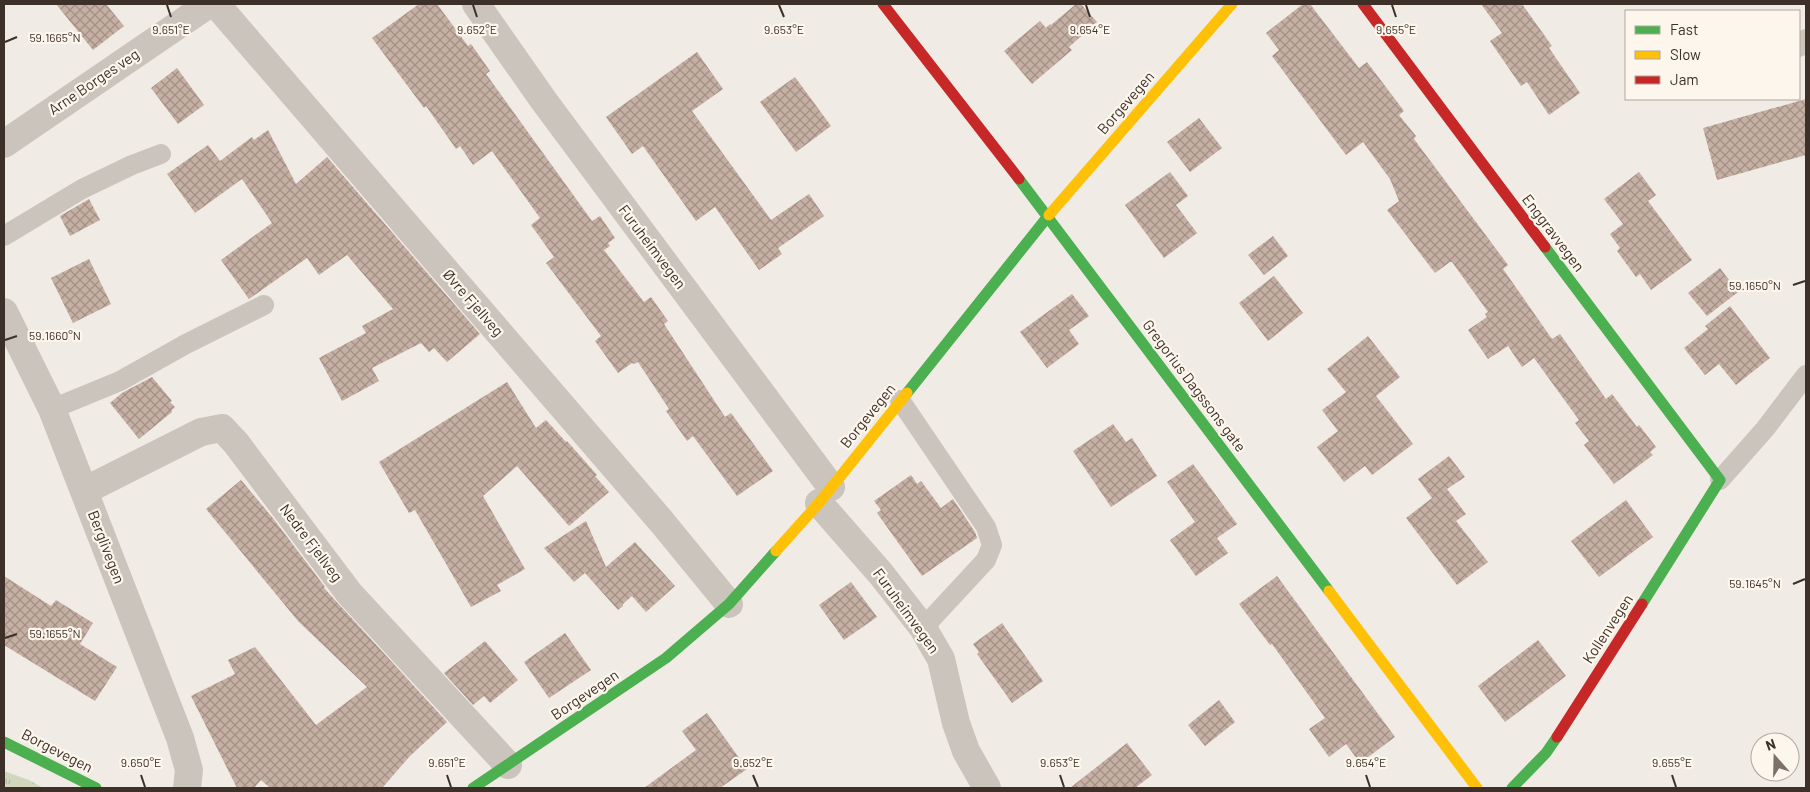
<svg xmlns="http://www.w3.org/2000/svg" width="1810" height="792" viewBox="0 0 1810 792" font-family="Barlow,sans-serif">
<style>
.park{fill:url(#park-tufts)}
.building{fill:url(#building-cross-hatch)}
.lines{fill:none;stroke-linecap:round;stroke-linejoin:round}
.lane{stroke:#cac4bd;stroke-width:20}
.street{stroke:#cac4bd;stroke-width:28}
.fast{stroke:#4caf50;stroke-width:11}
.slow{stroke:#ffc107;stroke-width:11}
.jam{stroke:#c62828;stroke-width:11}
.ticks{fill:none;stroke:#3c3029;stroke-width:2}
.labels{text-anchor:middle;stroke-width:4.5;stroke-linejoin:round;paint-order:stroke}
.street-label{font-size:15px;fill:#3c3029;stroke:#fcf6ec}
.ticks-label{font-size:12px;text-anchor:middle;fill:#3c3029;stroke:#fcf6ec;stroke-width:4.5;stroke-linejoin:round;paint-order:stroke}
</style>
<defs>
<pattern id="park-tufts" width="24" height="20" patternUnits="userSpaceOnUse" patternTransform="scale(1.25)"><rect width="24" height="20" fill="#d0d7bd"/><path d="M3 7l-1-3M5 7V3M7 7l1-3M15 17l-1-3M17 17v-4M19 17l1-3" fill="none" stroke="#b4b9a2"/></pattern>
<pattern id="building-cross-hatch" width="8" height="8" patternUnits="userSpaceOnUse" patternTransform="scale(1.25)"><rect width="8" height="8" fill="#c6b0a4"/><path d="M0 0l8 8M0 8l8-8" fill="none" stroke="#a29086"/></pattern>
</defs>
<rect width="100%" height="100%" fill="#f0ebe4"/>
<!-- park -->
<path class="park" d="M 4,771 L 29,780 L 43,788 L 4,788 Z"/>
<!-- building -->
<path class="building" d="M 56,4 L 106,4 L 124,26 L 93,50 Z
M 419,4 L 437,4 L 468,46 L 471,44 L 490,71 L 486,74 L 592,221 L 600,216 L 615,238 L 608,243 L 610,246 L 604,250 L 644,302 L 651,297 L 668,321 L 664,324 L 725,417 L 731,413 L 773,471 L 737,496 L 693,436 L 687,441 L 666,411 L 669,409 L 638,362 L 634,364 L 632,363 L 618,373 L 595,341 L 601,336 L 546,263 L 554,257 L 531,225 L 540,218 L 492,151 L 473,165 L 460,146 L 456,149 L 426,106 L 424,108 L 372,38 Z
M 1076,4 L 1081,4 L 1097,22 L 1069,47 L 1072,50 L 1032,84 L 1004,51 L 1040,21 L 1046,28 L 1050,24 L 1051,25 Z
M 1303,4 L 1310,4 L 1359,68 L 1367,62 L 1404,111 L 1399,115 L 1416,136 L 1414,139 L 1508,265 L 1503,269 L 1552,339 L 1560,334 L 1606,399 L 1612,394 L 1637,427 L 1639,425 L 1656,447 L 1650,452 L 1653,455 L 1614,484 L 1584,445 L 1589,441 L 1575,423 L 1579,420 L 1534,358 L 1522,367 L 1508,346 L 1488,359 L 1468,330 L 1487,317 L 1485,314 L 1488,312 L 1452,262 L 1450,262 L 1435,273 L 1387,210 L 1399,201 L 1390,179 L 1363,142 L 1346,155 L 1272,56 L 1279,50 L 1266,33 Z
M 1481,4 L 1522,4 L 1552,46 L 1549,48 L 1580,93 L 1549,115 L 1527,82 L 1521,86 L 1490,41 L 1502,33 Z
M 697,52 L 723,89 L 692,111 L 771,220 L 809,194 L 824,216 L 778,248 L 782,254 L 759,270 L 715,207 L 696,221 L 643,146 L 632,154 L 606,117 Z
M 177,68 L 204,105 L 178,124 L 151,88 Z
M 795,77 L 831,126 L 796,152 L 760,102 Z
M 1806,99 L 1806,155 L 1717,180 L 1703,128 Z
M 1199,118 L 1222,148 L 1190,172 L 1167,142 Z
M 268,130 L 296,184 L 327,157 L 480,334 L 447,362 L 434,348 L 429,352 L 421,343 L 372,368 L 379,381 L 342,401 L 319,358 L 366,333 L 362,326 L 393,309 L 347,255 L 319,275 L 307,258 L 249,299 L 221,260 L 272,223 L 242,179 L 195,213 L 167,174 L 208,145 L 220,161 L 252,137 L 254,140 Z
M 1170,172 L 1188,196 L 1176,205 L 1197,233 L 1164,258 L 1125,205 Z
M 1639,172 L 1656,195 L 1648,201 L 1692,260 L 1651,290 L 1640,274 L 1636,277 L 1617,251 L 1620,248 L 1610,234 L 1623,224 L 1604,199 Z
M 89,199 L 100,220 L 70,236 L 60,216 Z
M 1273,236 L 1288,256 L 1264,275 L 1248,255 Z
M 89,259 L 111,304 L 73,323 L 51,278 Z
M 1720,268 L 1738,292 L 1707,316 L 1688,293 Z
M 1274,276 L 1303,313 L 1268,341 L 1239,303 Z
M 1072,294 L 1089,316 L 1069,330 L 1079,344 L 1047,368 L 1020,332 Z
M 1730,306 L 1770,358 L 1736,385 L 1719,364 L 1705,375 L 1684,348 L 1708,329 L 1705,326 Z
M 1368,336 L 1400,377 L 1376,396 L 1413,444 L 1372,475 L 1365,466 L 1344,482 L 1317,447 L 1338,431 L 1322,410 L 1346,392 L 1327,369 Z
M 152,377 L 172,401 L 170,402 L 175,407 L 171,411 L 172,412 L 139,439 L 110,403 L 122,393 Z
M 507,382 L 536,428 L 546,420 L 566,442 L 567,441 L 597,475 L 595,476 L 609,492 L 569,526 L 517,466 L 483,496 L 525,569 L 497,585 L 501,591 L 471,607 L 415,510 L 409,513 L 379,462 Z
M 1113,424 L 1126,442 L 1132,438 L 1157,476 L 1111,507 L 1073,451 Z
M 1449,456 L 1465,477 L 1447,489 L 1466,514 L 1456,521 L 1488,562 L 1457,585 L 1406,518 L 1432,498 L 1418,479 Z
M 1193,464 L 1237,524 L 1217,538 L 1228,553 L 1196,576 L 1170,540 L 1195,522 L 1167,482 Z
M 911,475 L 917,484 L 921,481 L 941,508 L 953,499 L 975,532 L 977,538 L 922,576 L 877,513 L 881,510 L 874,501 Z
M 241,480 L 272,517 L 325,587 L 324,588 L 447,722 L 410,756 L 382,788 L 270,788 L 261,780 L 254,788 L 237,788 L 191,696 L 235,674 L 228,660 L 255,647 L 316,725 L 367,687 L 298,621 L 206,509 Z
M 1626,500 L 1653,537 L 1599,577 L 1571,541 Z
M 586,521 L 606,567 L 635,542 L 675,586 L 646,612 L 632,596 L 623,604 L 623,606 L 618,610 L 585,573 L 574,582 L 544,548 Z
M 4,576 L 51,606 L 56,600 L 93,623 L 80,644 L 117,667 L 95,701 L 4,645 Z
M 1277,576 L 1395,737 L 1360,763 L 1346,744 L 1329,757 L 1309,729 L 1325,718 L 1272,644 L 1270,645 L 1239,604 Z
M 851,582 L 877,617 L 844,640 L 819,605 Z
M 1002,623 L 1043,681 L 1012,703 L 977,654 L 979,652 L 973,644 Z
M 565,633 L 591,670 L 549,698 L 524,662 Z
M 1538,640 L 1566,676 L 1505,722 L 1478,686 Z
M 485,641 L 518,680 L 490,703 L 484,696 L 473,705 L 444,673 Z
M 1219,700 L 1235,722 L 1205,746 L 1188,725 Z
M 707,713 L 747,769 L 720,788 L 644,788 L 696,750 L 682,731 Z
M 1127,743 L 1152,775 L 1135,788 L 1070,788 Z"/>
<g class="lines">
<!-- lane -->
<path class="lane" d="M 1799,47 L 1806,39
M 4,236 L 82,189 L 132,165 L 161,154
M 900,400 L 986,527 L 992,545 L 986,560 L 923,628
M 52,409 L 120,381 L 186,344 L 264,305
M 1720,480 L 1765,429 L 1806,375"/>
<!-- street -->
<path class="street" d="M 216,4 L 661,521 L 729,604
M 476,4 L 544,101 L 831,487
M 4,144 L 209,4
M 4,312 L 52,409 L 180,738 L 189,770 L 187,788
M 84,491 L 201,432 L 222,428 L 236,443 L 349,593 L 508,765
M 819,503 L 881,574 L 923,628 L 941,659 L 956,723 L 966,751 L 987,788"/>
<!-- fast -->
<path class="fast" d="M 1019,179 L 1329,591
M 1545,247 L 1720,480 L 1642,604
M 907,393 L 1049,215
M 4,742 L 96,788
M 473,788 L 666,658 L 729,604 L 776,551
M 1512,788 L 1546,753 L 1557,737"/>
<!-- slow -->
<path class="slow" d="M 1049,215 L 1232,4
M 776,551 L 819,503 L 907,393
M 1329,591 L 1477,788"/>
<!-- jam -->
<path class="jam" d="M 883,4 L 1019,179
M 1363,4 L 1545,247
M 1557,737 L 1642,604"/>
</g>
<!-- ticks -->
<path class="ticks" d="M 167,5 L 171,17M 473,5 L 477,17M 779,5 L 784,17M 1086,5 L 1090,17M 1392,5 L 1396,17M 5,42 L 17,37M 1793,285 L 1805,281M 5,340 L 17,336M 1793,584 L 1805,579M 5,638 L 17,634M 141,775 L 145,787M 447,775 L 451,787M 753,775 L 758,787M 1060,775 L 1064,787M 1366,775 L 1370,787M 1672,775 L 1676,787"/>
<g class="labels">
<!-- street labels -->
<g class="street-label">
<text transform="translate(94 82) rotate(-34)" y="5">Arne Borges veg</text>
<text transform="translate(1126 103) rotate(-49)" y="5">Borgevegen</text>
<text transform="translate(1553 233) rotate(53)" y="5">Enggravvegen</text>
<text transform="translate(652 247) rotate(53)" y="5">Furuheimvegen</text>
<text transform="translate(473 303) rotate(49)" y="5">Øvre Fjellveg</text>
<text transform="translate(1194 386) rotate(53)" y="5">Gregorius Dagssons gate</text>
<text transform="translate(868 416) rotate(-51)" y="5">Borgevegen</text>
<text transform="translate(311 543) rotate(53)" y="5">Nedre Fjellveg</text>
<text transform="translate(106 547) rotate(69)" y="5">Berglivegen</text>
<text transform="translate(906 611) rotate(54)" y="5">Furuheimvegen</text>
<text transform="translate(1608 629) rotate(-57)" y="5">Kollenvegen</text>
<text transform="translate(585 695) rotate(-34)" y="5">Borgevegen</text>
<text transform="translate(57 751) rotate(27)" y="5">Borgevegen</text>
</g>
</g>
<g class="ticks-label">
<text x="1090" y="34">9.654°E</text>
<text x="171" y="34">9.651°E</text>
<text x="477" y="34">9.652°E</text>
<text x="784" y="34">9.653°E</text>
<text x="1396" y="34">9.655°E</text>
<text x="55" y="42">59.1665°N</text>
<text x="1755" y="290">59.1650°N</text>
<text x="55" y="340">59.1660°N</text>
<text x="1755" y="588">59.1645°N</text>
<text x="55" y="638">59.1655°N</text>
<text x="141" y="767">9.650°E</text>
<text x="447" y="767">9.651°E</text>
<text x="753" y="767">9.652°E</text>
<text x="1060" y="767">9.653°E</text>
<text x="1366" y="767">9.654°E</text>
<text x="1672" y="767">9.655°E</text>
</g>
<!-- border -->
<rect width="1810" height="792" fill="none" stroke="#3c3029" stroke-width="10"/>
<!-- legend -->
<rect x="1625" y="10" width="175" height="90" fill="#fcf6ec" stroke="#afa79e"/>
<rect x="1635" y="26" width="25" height="8" fill="#4caf50" stroke="#afa79e"/>
<text x="1670" y="35" font-size="15" fill="#3c3029">Fast</text>
<rect x="1635" y="51" width="25" height="8" fill="#ffc107" stroke="#afa79e"/>
<text x="1670" y="60" font-size="15" fill="#3c3029">Slow</text>
<rect x="1635" y="76" width="25" height="8" fill="#c62828" stroke="#afa79e"/>
<text x="1670" y="85" font-size="15" fill="#3c3029">Jam</text>
<!-- north arrow -->
<g transform="translate(1775 757) rotate(340)"><circle r="24" fill="#fcf6ec" stroke="#afa79e"/>
<path d="M0-4L9 19L0 12L-9 19Z" fill="#7b716a"/>
<text y="-8" font-size="14" font-weight="bold" text-anchor="middle" fill="#3c3029">N</text>
</g>
</svg>
